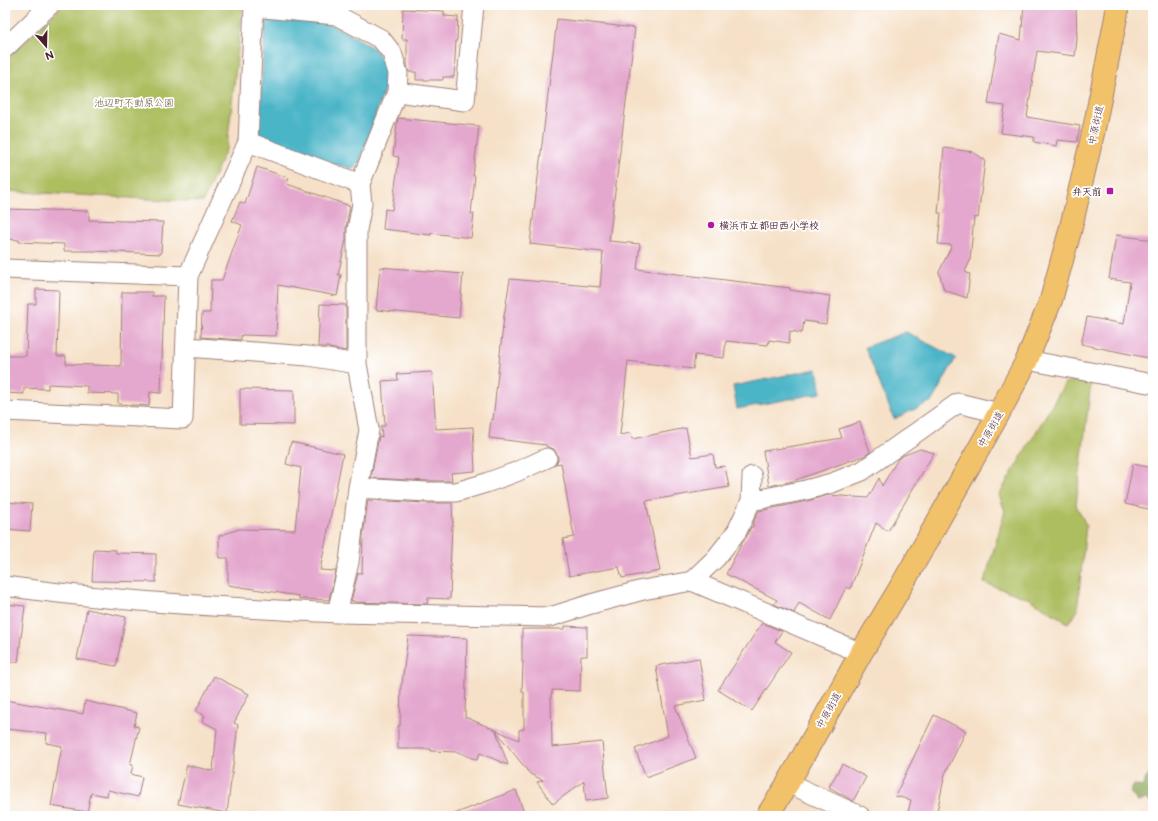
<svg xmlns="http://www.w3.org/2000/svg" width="1158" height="821" viewBox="0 0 1158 821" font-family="'Balsamiq Sans','Klee One',sans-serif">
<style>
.green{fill:#adbe61;stroke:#7c6e46}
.forest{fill:#8aa557;stroke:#6a6241}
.water{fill:#4bb5c8;stroke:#4a6a7a}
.building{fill:#e4a7ce}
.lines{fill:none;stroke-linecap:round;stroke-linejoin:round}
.street-casing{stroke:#a0807a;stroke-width:21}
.primary-casing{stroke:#a0807a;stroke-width:24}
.street{stroke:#fff;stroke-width:19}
.primary{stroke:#f2c26a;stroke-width:22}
.poi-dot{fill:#b5179e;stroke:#fff;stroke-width:1.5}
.labels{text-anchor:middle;stroke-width:3.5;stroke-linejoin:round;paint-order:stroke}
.park-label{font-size:10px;fill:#6d573e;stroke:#fff}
.street-label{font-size:10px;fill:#4a1f2b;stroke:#fff}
.poi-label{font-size:10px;font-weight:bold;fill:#4a1f2b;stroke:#fff;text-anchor:end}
</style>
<rect width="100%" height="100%" fill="#fff"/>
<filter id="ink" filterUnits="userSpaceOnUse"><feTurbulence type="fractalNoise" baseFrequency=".025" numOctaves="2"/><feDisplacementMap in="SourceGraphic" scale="8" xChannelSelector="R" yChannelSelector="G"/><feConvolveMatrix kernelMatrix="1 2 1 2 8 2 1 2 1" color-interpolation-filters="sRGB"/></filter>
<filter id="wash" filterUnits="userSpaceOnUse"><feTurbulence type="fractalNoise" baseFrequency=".012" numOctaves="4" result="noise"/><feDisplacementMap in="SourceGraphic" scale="16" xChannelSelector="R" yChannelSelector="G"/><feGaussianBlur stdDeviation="0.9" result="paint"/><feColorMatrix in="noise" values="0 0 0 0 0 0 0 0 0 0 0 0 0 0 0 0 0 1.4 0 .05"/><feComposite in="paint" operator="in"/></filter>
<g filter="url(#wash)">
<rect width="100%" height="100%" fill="#f6e1c8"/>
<!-- green -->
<path class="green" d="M 63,5 L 243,5 L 227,147 L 203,202 L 5,191 L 5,61 Z
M 1071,381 L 1091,383 L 1076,505 L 1086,525 L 1077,612 L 1068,623 L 1030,599 L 984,583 L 1005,511 L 999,495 L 1065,383 Z"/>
<!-- forest -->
<path class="forest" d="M 1153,771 L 1153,805 L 1146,799 L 1138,802 L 1130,792 L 1134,785 L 1142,787 L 1146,778 Z"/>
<!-- water -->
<path class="water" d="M 271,18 L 330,24 L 357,38 L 376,50 L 386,69 L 385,87 L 360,162 L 353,169 L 318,160 L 258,138 L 265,25 Z
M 906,332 L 956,358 L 932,401 L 894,419 L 865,347 Z
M 817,369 L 821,393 L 737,409 L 733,386 Z"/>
<g id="blocks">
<!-- building -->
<path class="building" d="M 1024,5 L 1076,5 L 1077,39 L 1075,56 L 1037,51 L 1027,117 L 1080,126 L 1077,142 L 1057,140 L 1056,146 L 1034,142 L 1034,137 L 1001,133 L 1005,106 L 988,104 L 999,34 L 1021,40 Z
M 403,9 L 444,11 L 444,16 L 458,17 L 457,40 L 456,40 L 454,77 L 443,77 L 443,80 L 416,80 L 416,72 L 409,72 L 407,66 L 407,39 L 402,39 Z
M 557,19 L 635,28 L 609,241 L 640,244 L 637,269 L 790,288 L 790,290 L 830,296 L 826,324 L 804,321 L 802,333 L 790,331 L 789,343 L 769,340 L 768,345 L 726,341 L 724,358 L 695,355 L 693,369 L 628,361 L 620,435 L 631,433 L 632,439 L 686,428 L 692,457 L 713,454 L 715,467 L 725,466 L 729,487 L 646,501 L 660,571 L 622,578 L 619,567 L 569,576 L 563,539 L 574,537 L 561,463 L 556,464 L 558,459 L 557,454 L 554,449 L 547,447 L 546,445 L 489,438 L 491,419 L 493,420 L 504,316 L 510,279 L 600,287 L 603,252 L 530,244 Z
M 398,118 L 479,126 L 473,176 L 475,176 L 471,214 L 474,214 L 471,238 L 431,233 L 431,235 L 383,229 L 385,209 L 392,210 L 399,157 L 393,156 L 397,123 Z
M 944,148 L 973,152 L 985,160 L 978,218 L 974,217 L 970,261 L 965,272 L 970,274 L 967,298 L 944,290 L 939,272 L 952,245 L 938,244 L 941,213 L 938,213 Z
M 257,167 L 289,178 L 287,184 L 350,206 L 346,228 L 346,240 L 338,275 L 341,275 L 337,296 L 278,285 L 276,336 L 241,335 L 241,340 L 201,337 L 202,313 L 210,313 L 211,280 L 222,280 L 242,225 L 232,221 L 240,202 L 245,204 Z
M 5,209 L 89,211 L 89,220 L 163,222 L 161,254 L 94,251 L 64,251 L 64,244 L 19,242 L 19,240 L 5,239 Z
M 1116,235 L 1153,240 L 1153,359 L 1081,344 L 1087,317 L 1124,324 L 1130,282 L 1109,279 Z
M 380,267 L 463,274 L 459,318 L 376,310 Z
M 36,289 L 59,290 L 57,356 L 66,356 L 66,364 L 121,366 L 122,292 L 152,292 L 152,296 L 164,296 L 161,393 L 150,392 L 149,406 L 118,404 L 118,394 L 87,393 L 87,386 L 48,384 L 48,389 L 24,388 L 24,394 L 5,393 L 5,356 L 26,356 L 28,304 L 36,304 Z
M 320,304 L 346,305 L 346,351 L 329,348 L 329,347 L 318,347 Z
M 432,372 L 436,429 L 473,427 L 475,471 L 451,473 L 452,481 L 427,481 L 371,478 L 379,436 L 382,437 L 381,426 L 385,426 L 382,381 L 398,380 L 397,374 Z
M 240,389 L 294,390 L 294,425 L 240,424 Z
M 860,422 L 870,452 L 866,455 L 793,481 L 769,486 L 763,451 L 842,438 L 839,429 Z
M 291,442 L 343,454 L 320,570 L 336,571 L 329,600 L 299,599 L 299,596 L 228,585 L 228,558 L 219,558 L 219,536 L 239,529 L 295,530 L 301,468 L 286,464 Z
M 920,449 L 934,453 L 888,531 L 876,523 L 850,589 L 846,587 L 830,620 L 799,603 L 794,613 L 774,604 L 777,600 L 726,574 L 742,543 L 747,536 L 751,527 L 753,527 L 753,523 L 759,511 L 808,501 L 828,495 L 868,498 L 879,478 L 882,486 L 898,459 L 902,456 Z
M 1133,464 L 1153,468 L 1153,510 L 1125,504 Z
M 368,500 L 426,503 L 452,503 L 453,526 L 452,526 L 450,570 L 451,570 L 450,599 L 428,598 L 427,604 L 354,602 L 354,601 L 351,601 L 358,573 L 362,573 L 363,536 Z
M 5,502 L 32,504 L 30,531 L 5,529 Z
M 94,549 L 116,550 L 116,553 L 156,554 L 156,582 L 92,581 Z
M 5,604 L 25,606 L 18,662 L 5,662 Z
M 87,609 L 126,617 L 116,666 L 77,659 Z
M 762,623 L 782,631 L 775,642 L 791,652 L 752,711 L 718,690 Z
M 565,626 L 587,627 L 587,656 L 581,656 L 580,691 L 552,690 L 552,694 L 551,694 L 552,747 L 602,742 L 608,798 L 586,801 L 584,781 L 553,804 L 537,782 L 543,780 L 530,774 L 496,731 L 508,765 L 480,753 L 477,760 L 458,752 L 431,751 L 431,749 L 398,749 L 398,726 L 400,726 L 401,684 L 402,684 L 408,636 L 467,638 L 465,717 L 519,740 L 519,730 L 524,729 L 524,692 L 522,692 L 523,662 L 522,662 L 522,629 L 565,629 Z
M 699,658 L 706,700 L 675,706 L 696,758 L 646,777 L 635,749 L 668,736 L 656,666 Z
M 214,676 L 249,694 L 234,723 L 238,725 L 227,813 L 178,804 L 187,765 L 213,771 L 217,729 L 202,721 L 205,716 L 196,711 Z
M 5,700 L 83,714 L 85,701 L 137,713 L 134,726 L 139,727 L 130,765 L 133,765 L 131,774 L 142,777 L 138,797 L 108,790 L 107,796 L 91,793 L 87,812 L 51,806 L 62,746 L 46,743 L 47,733 L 5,729 Z
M 934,715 L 966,731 L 945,774 L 936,816 L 907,816 L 911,800 L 895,796 Z
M 842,764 L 866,777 L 853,801 L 829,787 Z
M 516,790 L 525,816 L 454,816 L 454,814 Z"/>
</g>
</g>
<g filter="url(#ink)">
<use href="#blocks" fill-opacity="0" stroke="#a0807a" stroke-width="1"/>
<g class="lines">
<!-- street casing -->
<g class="street-casing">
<path id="street" d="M 254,7 L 336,15 L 381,39 L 392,53 L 398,73 L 397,92 L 360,184
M 5,48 L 50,5
M 397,92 L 465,101 L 474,5
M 248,142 L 360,184 L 362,204 L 357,230 L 357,364
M 5,269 L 188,276
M 1027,360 L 1153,384
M 5,411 L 183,419 L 188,276 L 248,142 L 254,5
M 358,488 L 427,492 L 456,492 L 486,483 L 516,472 L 547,458
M 751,501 L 752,476
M 692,581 L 861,653
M 5,586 C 115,602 226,607 337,613 L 349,562 L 358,488 L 369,430 L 357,364 L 308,356 L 186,347
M 337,613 L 550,617 L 591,604 L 643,590 L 692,581 L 716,558 L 737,531 L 751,501 L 806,490 L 832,483 L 862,471 L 958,403 L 999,413
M 788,783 L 860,816"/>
</g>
<!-- primary casing -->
<g class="primary-casing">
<path id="primary" d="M 767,816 L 788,783 L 861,653 L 903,583 L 999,413 L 1027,360 L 1051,300 L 1070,231 L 1094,129 L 1117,12 L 1116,5"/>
</g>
<!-- street -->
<use href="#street" class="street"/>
<!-- primary -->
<use href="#primary" class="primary"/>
</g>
</g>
<!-- markers -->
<g class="poi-dot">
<rect x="1106" y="187" width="8" height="8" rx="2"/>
<circle cx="711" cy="225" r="4"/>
</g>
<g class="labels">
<!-- park labels -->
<g class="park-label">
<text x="134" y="106">池辺町不動原公園</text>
</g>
<!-- street labels -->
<g class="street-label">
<text transform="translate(1095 125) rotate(-78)" y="4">中原街道</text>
<text transform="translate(990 429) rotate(-60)" y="4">中原街道</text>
<text transform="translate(828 710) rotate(-61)" y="4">中原街道</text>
</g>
<!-- poi labels -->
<g class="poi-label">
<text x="1102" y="195">弁天前</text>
<text x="719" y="229" text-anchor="start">横浜市立都田西小学校</text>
</g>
</g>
<!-- margin -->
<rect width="1158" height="821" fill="none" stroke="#fff" stroke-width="20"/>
<!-- north arrow -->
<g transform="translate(46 46) rotate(160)" stroke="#ffffff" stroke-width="3" paint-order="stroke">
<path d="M0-3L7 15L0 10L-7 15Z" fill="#4a1f2b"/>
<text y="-6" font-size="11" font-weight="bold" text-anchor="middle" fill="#4a1f2b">N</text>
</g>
</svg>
